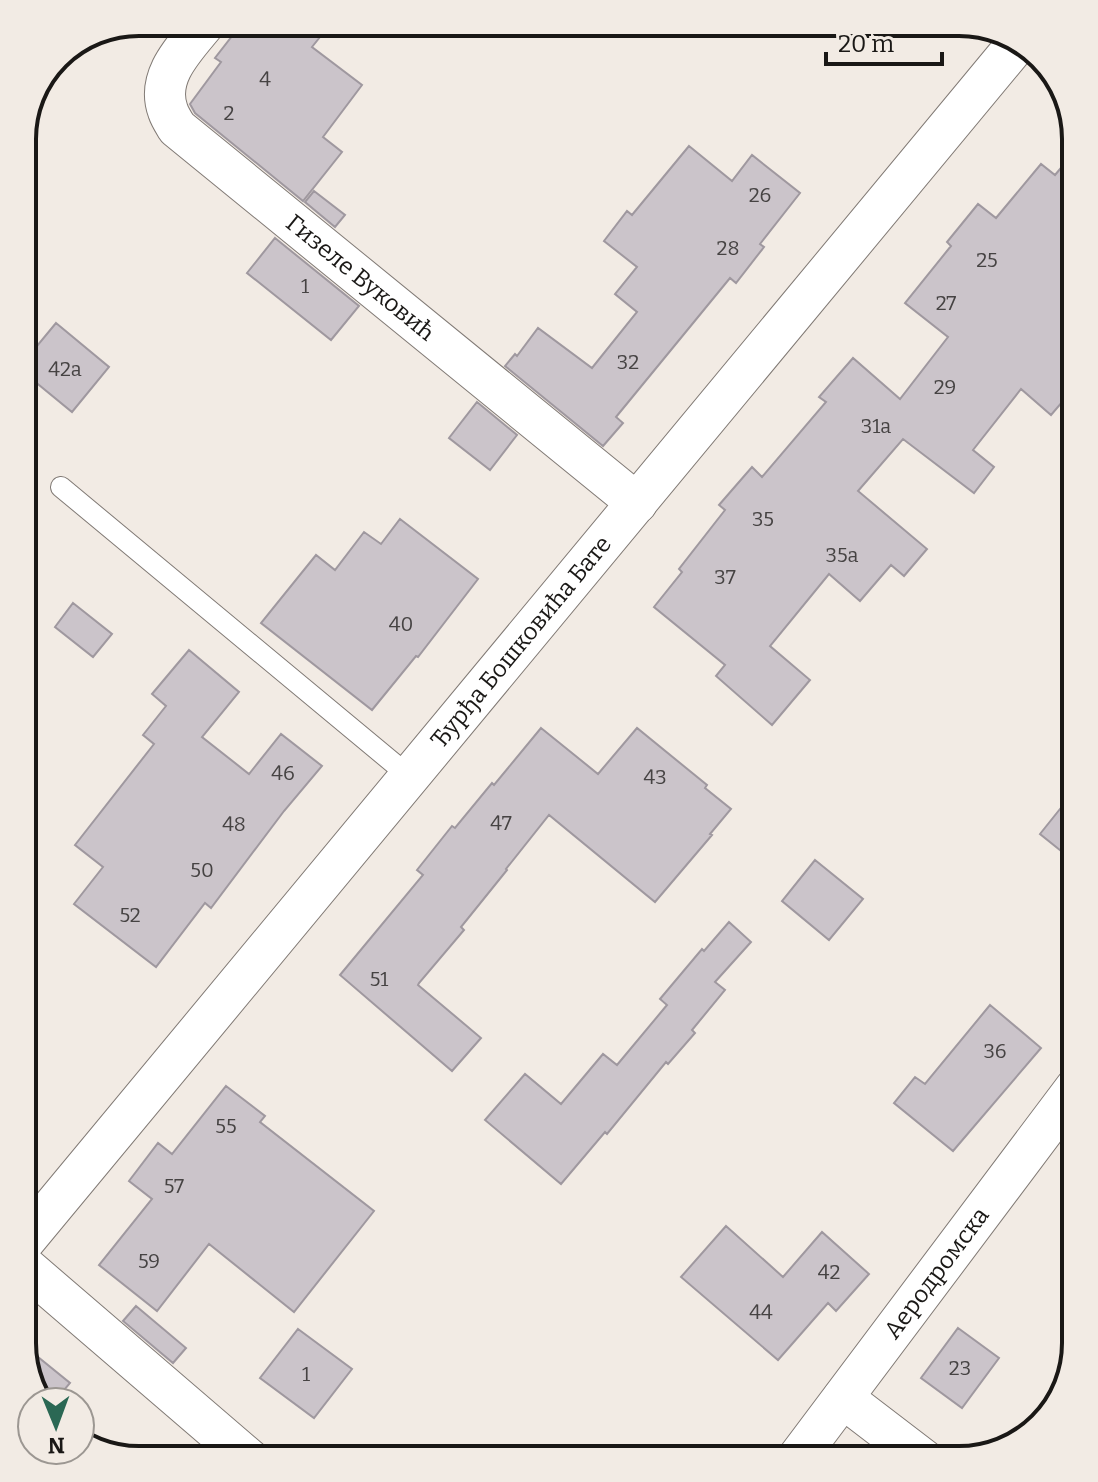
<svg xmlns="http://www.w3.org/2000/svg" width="1098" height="1482" viewBox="0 0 1098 1482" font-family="Bitter,serif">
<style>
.building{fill:#cbc4ca;stroke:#9f989f;stroke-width:2}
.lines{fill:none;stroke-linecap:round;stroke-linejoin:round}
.lane-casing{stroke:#817a75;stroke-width:22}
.street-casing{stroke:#817a75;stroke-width:42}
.lane{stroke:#fff;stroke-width:20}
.street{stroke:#fff;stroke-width:40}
.labels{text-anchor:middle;stroke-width:7;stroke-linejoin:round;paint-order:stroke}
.number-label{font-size:20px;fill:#464343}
.street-label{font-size:24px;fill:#1a1816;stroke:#f2ebe4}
.rim{fill:none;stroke:#1a1816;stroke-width:4}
</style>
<rect width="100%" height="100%" fill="#f2ebe4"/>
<!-- building -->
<path class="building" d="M 243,22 L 332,22 L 312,47 L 362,85 L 323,137 L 342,152 L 303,201 L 195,113 L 190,104 L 221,62 L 215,58 Z
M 689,146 L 732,181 L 752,155 L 800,193 L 760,244 L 764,247 L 736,283 L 730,278 L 616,417 L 623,423 L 603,446 L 505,366 L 515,354 L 517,356 L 538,328 L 592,368 L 637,312 L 615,294 L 637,267 L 604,241 L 627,211 L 632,215 Z
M 1076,150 L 1076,386 L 1051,415 L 1021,389 L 973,450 L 994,467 L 974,493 L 903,439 L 858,491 L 927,549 L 904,576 L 891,565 L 860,601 L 829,574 L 770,646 L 810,680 L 772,725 L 716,676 L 725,665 L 654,607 L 682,572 L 679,569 L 725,510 L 719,505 L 752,467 L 762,477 L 826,402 L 819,397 L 853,358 L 900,399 L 948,337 L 905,303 L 951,246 L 947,242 L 978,204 L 996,218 L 1041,164 L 1055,175 Z
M 314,191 L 345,215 L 335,227 L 305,202 Z
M 275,238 L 359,306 L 331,340 L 247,273 Z
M 56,323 L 109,367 L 72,412 L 22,371 L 22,364 Z
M 477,402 L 517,435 L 490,470 L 449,438 Z
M 400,519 L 478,579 L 418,657 L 416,656 L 372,710 L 261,623 L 316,555 L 335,570 L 364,532 L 381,544 Z
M 73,603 L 112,634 L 93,657 L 55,627 Z
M 189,650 L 239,692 L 202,737 L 249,774 L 281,734 L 322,766 L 284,811 L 211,908 L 205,903 L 156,967 L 74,904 L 103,867 L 75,845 L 154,744 L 143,735 L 166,706 L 152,694 Z
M 541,728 L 598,774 L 637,728 L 707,785 L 705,788 L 731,809 L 710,834 L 712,835 L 655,902 L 549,815 L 506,869 L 507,870 L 461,927 L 464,930 L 419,983 L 418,985 L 481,1038 L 452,1071 L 340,975 L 423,875 L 417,870 L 452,826 L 455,828 L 492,783 L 494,785 Z
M 1076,789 L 1076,863 L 1040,834 Z
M 815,860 L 863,899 L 829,940 L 782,901 Z
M 729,922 L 751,942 L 715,982 L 725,990 L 692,1030 L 695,1033 L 668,1064 L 666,1062 L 607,1134 L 605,1132 L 561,1184 L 485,1120 L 525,1074 L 561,1104 L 603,1054 L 617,1065 L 667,1005 L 660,999 L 702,949 L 704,951 Z
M 990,1005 L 1041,1048 L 953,1151 L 894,1103 L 915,1077 L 925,1084 Z
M 226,1086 L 265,1116 L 260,1122 L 374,1211 L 294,1312 L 209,1244 L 157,1311 L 99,1265 L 152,1199 L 129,1181 L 158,1143 L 172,1154 Z
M 726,1226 L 783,1277 L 822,1232 L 869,1274 L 836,1311 L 828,1303 L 778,1360 L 681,1277 Z
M 136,1306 L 186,1348 L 173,1363 L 123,1321 Z
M 958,1328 L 999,1358 L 962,1408 L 921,1378 Z
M 298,1329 L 352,1369 L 314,1418 L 260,1378 Z
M 22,1344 L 70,1383 L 54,1402 L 38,1402 Z"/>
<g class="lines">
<!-- lane casing -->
<g class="lane-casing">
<path id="lane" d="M 61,487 L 409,776"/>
</g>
<!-- street casing -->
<g class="street-casing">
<g id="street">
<path id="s1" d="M 206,22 C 186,47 155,76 168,111 C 170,117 174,123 177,128 L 637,503"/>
<path id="s2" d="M 22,1244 L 1020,40"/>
<path d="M 22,1264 L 250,1460"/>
<path d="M 843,1398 L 924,1460"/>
<path id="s3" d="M 796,1460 L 1076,1087"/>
</g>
</g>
<!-- lane -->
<use href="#lane" class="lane"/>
<!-- street -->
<use href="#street" class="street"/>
</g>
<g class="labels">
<!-- number labels -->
<g class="number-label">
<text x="265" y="86">4</text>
<text x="229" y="120">2</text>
<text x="760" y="202">26</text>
<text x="728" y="255">28</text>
<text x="987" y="267">25</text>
<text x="305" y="293">1</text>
<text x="946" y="310">27</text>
<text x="628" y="369">32</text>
<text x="65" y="376">42a</text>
<text x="945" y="394">29</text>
<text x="876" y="433">31a</text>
<text x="763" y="526">35</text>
<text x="842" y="562">35a</text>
<text x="725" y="584">37</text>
<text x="401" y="631">40</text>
<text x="283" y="780">46</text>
<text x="655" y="784">43</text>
<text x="501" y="830">47</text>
<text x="234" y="831">48</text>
<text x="202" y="877">50</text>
<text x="130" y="922">52</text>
<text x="379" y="986">51</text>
<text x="995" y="1058">36</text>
<text x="226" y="1133">55</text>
<text x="174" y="1193">57</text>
<text x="149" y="1268">59</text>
<text x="829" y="1279">42</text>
<text x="761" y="1319">44</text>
<text x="960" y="1375">23</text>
<text x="306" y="1381">1</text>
</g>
<!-- street labels -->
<g class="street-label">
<text dy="8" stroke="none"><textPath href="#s1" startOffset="358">Гизеле Вуковић</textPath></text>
<text dy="8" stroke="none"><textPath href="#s2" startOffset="782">Ђурђа Бошковића Бате</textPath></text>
<text dy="8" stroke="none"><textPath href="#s3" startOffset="234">Аеродромска</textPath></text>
</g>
</g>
<!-- crop -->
<path d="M0 0H1098V1482H0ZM139 36H959A103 103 0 0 1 1062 139V1343A103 103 0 0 1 959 1446H139A103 103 0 0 1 36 1343V139A103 103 0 0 1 139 36Z" fill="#f2ebe4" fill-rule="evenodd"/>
<path class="rim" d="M139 36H959A103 103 0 0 1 1062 139V1343A103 103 0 0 1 959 1446H139A103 103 0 0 1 36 1343V139A103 103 0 0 1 139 36Z"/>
<!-- north arrow -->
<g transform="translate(56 1426) rotate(179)"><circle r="38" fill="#f2ebe4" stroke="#9c9792" stroke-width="2"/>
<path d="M0-6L14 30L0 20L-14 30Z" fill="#2b6854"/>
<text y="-12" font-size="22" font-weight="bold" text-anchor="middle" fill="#1a1816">N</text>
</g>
<!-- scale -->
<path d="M826 52v12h116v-12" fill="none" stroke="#1a1816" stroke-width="4"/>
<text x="838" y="52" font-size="24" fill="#1a1816" stroke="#f2ebe4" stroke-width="6" paint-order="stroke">20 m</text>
</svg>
